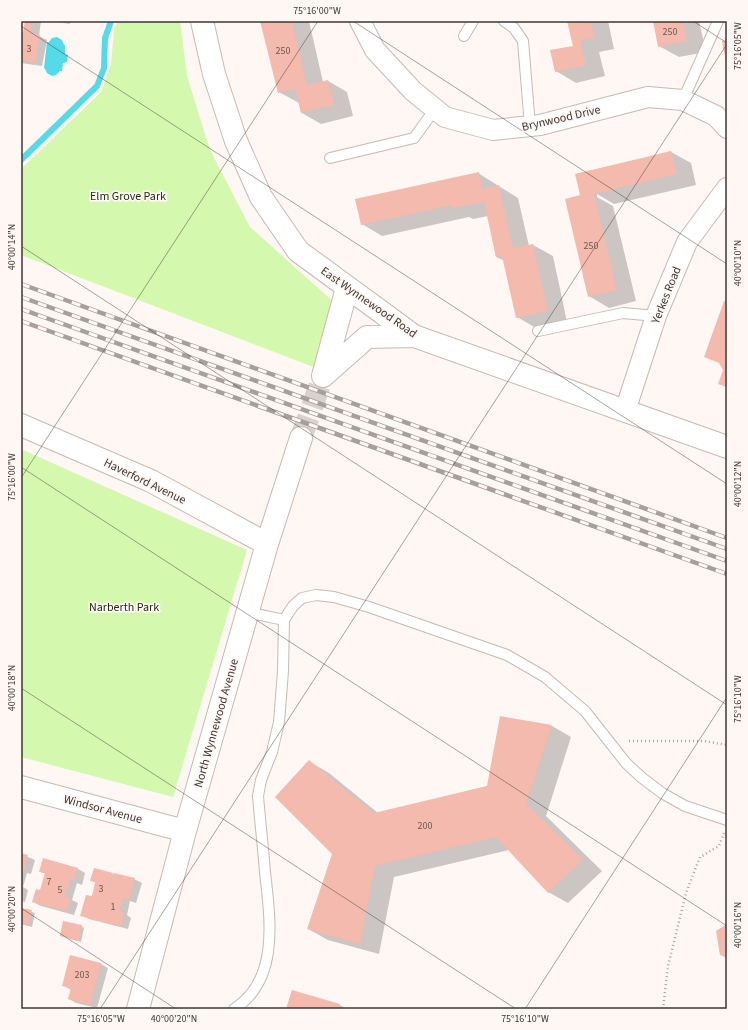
<svg xmlns="http://www.w3.org/2000/svg" width="748" height="1030" viewBox="0 0 748 1030" font-family="'Source Sans 3',sans-serif">
<style>
.green{fill:#d4f8ae}
.water{fill:#54dae8}
.shadow{fill:#0003}
.lines{fill:none;stroke-linecap:round;stroke-linejoin:round}
.stream{stroke:#54dae8;stroke-width:6}
.building{fill:#f3baad}
.secondary-tunnel{stroke:#d8d1ce;stroke-width:22;stroke-dasharray:22 11;stroke-linecap:butt}
.lane-casing{stroke:#c9bab2;stroke-width:12}
.street-casing{stroke:#c9bab2;stroke-width:22}
.secondary-casing{stroke:#c9bab2;stroke-width:24}
.path{stroke:#aaa3a0;stroke-width:2.5;stroke-dasharray:1 3;stroke-linecap:butt}
.lane{stroke:#fff;stroke-width:10}
.street{stroke:#fff;stroke-width:20}
.secondary{stroke:#fff;stroke-width:22}
.rail-casing{stroke:#a69f9c;stroke-width:4.5}
.rail{stroke:#fef7f4;stroke-width:3;stroke-dasharray:9;stroke-linecap:butt}
.ticks{fill:none;stroke:#3e3734;stroke-width:1;stroke-opacity:0.45}
.labels{text-anchor:middle;stroke-width:3.5;stroke-linejoin:round;paint-order:stroke}
.number-label{font-size:10px;fill:#6b5852}
.street-label{font-size:12px;fill:#3e3734;stroke:#fef7f4}
.park-label{font-size:12px;fill:#22310f;stroke:#fef7f4}
.neatline{fill:none;stroke:#3e3734;stroke-width:1.5}
.ticks-label{font-size:10px;text-anchor:middle;fill:#3e3734}
</style>
<rect width="100%" height="100%" fill="#fef7f4"/>
<!-- green -->
<path class="green" d="M 118,21 L 180,21 L 187,76 L 210,150 L 250,227 L 336,304 L 316,368 L 21,255 L 21,169 L 101,92 L 111,64 L 114,30 Z
M 21,449 L 247,550 L 173,797 L 21,757 Z"/>
<!-- water -->
<path class="water" d="M 57,37 L 62,40 L 64,45 L 65,45 L 65,54 L 68,55 L 67,62 L 63,63 L 62,71 L 60,71 L 56,75 L 52,76 L 47,73 L 45,69 L 44,68 L 47,42 L 49,42 L 52,38 Z"/>
<!-- shadow -->
<path class="shadow" d="M 26,21 L 41,21 L 39,36 L 47,40 L 42,66 L 21,63 L 21,33 L 24,33 Z
M 50,21 L 70,21 L 70,24 Z
M 261,21 L 309,21 L 323,82 L 328,81 L 347,92 L 353,116 L 321,124 L 302,113 L 299,103 L 279,92 Z
M 568,21 L 608,21 L 614,49 L 599,52 L 605,76 L 576,83 L 556,71 L 574,46 Z
M 654,21 L 699,21 L 706,52 L 679,57 L 659,46 Z
M 671,152 L 691,163 L 696,185 L 614,204 L 597,194 L 597,197 L 613,206 L 636,301 L 609,308 L 589,296 L 581,196 L 576,174 Z
M 478,173 L 518,198 L 529,246 L 533,245 L 553,256 L 567,322 L 536,328 L 517,317 L 505,261 L 496,257 L 488,216 L 473,219 L 469,217 L 382,236 L 362,224 Z
M 552,726 L 571,737 L 546,816 L 602,871 L 568,903 L 548,892 L 509,850 L 394,877 L 379,954 L 328,940 L 308,929 L 333,854 L 310,762 L 329,773 L 378,813 L 488,786 Z
M 21,854 L 35,860 L 31,874 L 27,873 L 23,887 L 28,890 L 25,902 L 21,901 Z
M 78,869 L 85,873 L 82,885 L 77,883 L 72,900 L 78,903 L 74,915 L 41,906 L 33,902 L 41,891 L 46,874 L 40,871 Z
M 113,874 L 134,879 L 142,883 L 136,903 L 130,901 L 127,915 L 131,918 L 128,929 L 89,919 L 82,915 L 92,897 L 96,883 L 91,880 Z
M 21,909 L 35,913 L 32,927 L 21,924 Z
M 81,926 L 84,928 L 81,942 L 61,936 Z
M 71,956 L 101,964 L 108,968 L 97,1008 L 76,1003 L 69,999 L 71,990 L 63,985 Z
M 292,991 L 340,1005 L 347,1009 L 287,1009 Z"/>
<g class="lines">
<!-- stream -->
<path class="stream" d="M 21,160 L 97,86 L 104,68 L 105,38 L 111,21"/>
</g>
<!-- building -->
<path class="building" d="M 25,21 L 33,21 L 31,33 L 40,35 L 35,63 L 21,60 L 21,32 L 23,32 Z
M 260,21 L 292,21 L 307,85 L 328,80 L 334,105 L 301,113 L 295,89 L 278,93 Z
M 567,21 L 591,21 L 595,38 L 580,41 L 586,65 L 555,72 L 550,50 L 573,46 Z
M 653,21 L 683,21 L 687,41 L 658,47 Z
M 727,40 L 727,62 L 726,62 L 722,41 Z
M 671,151 L 677,174 L 594,194 L 617,290 L 588,297 L 565,199 L 580,195 L 575,174 Z
M 479,172 L 482,189 L 499,185 L 513,248 L 533,244 L 548,311 L 516,318 L 502,256 L 496,257 L 484,202 L 453,208 L 452,205 L 361,225 L 355,199 Z
M 724,301 L 727,302 L 727,387 L 718,384 L 723,370 L 719,363 L 704,357 Z
M 500,716 L 552,725 L 526,804 L 583,859 L 548,893 L 496,837 L 375,866 L 360,944 L 307,929 L 332,854 L 275,797 L 309,760 L 374,813 L 487,786 Z
M 21,853 L 28,855 L 24,871 L 21,870 Z
M 43,858 L 78,868 L 74,881 L 70,880 L 65,897 L 71,898 L 67,911 L 32,902 L 36,889 L 40,890 L 45,873 L 39,872 Z
M 94,868 L 113,873 L 107,896 L 114,873 L 135,878 L 129,899 L 123,898 L 119,912 L 124,913 L 121,926 L 80,916 L 86,895 L 92,896 L 95,882 L 90,881 Z
M 21,908 L 32,910 L 28,926 L 21,924 Z
M 63,921 L 82,925 L 78,941 L 60,936 Z
M 727,924 L 727,958 L 720,955 L 716,931 Z
M 70,955 L 101,963 L 90,1005 L 68,999 L 71,988 L 62,986 Z
M 292,990 L 340,1004 L 339,1009 L 286,1009 Z"/>
<g class="lines">
<!-- secondary-tunnel -->
<path class="secondary-tunnel" d="M 301,438 L 323,376"/>
<!-- lane casing -->
<g class="lane-casing">
<path id="lane" d="M 504,21 L 514,28 L 523,41 L 530,126
M 464,36 L 473,21
M 683,100 L 718,21
M 330,158 L 414,138 L 435,109
M 538,331 L 623,313 L 656,316
M 247,612 L 284,620
M 234,1009 C 280,980 270,918 265,872 C 263,846 260,821 258,796 L 261,780 L 272,752 L 279,722 L 283,671 L 284,620 L 293,606 L 302,598 L 316,595 L 334,597 L 369,607 L 507,655 L 545,677 L 585,711 L 626,763 L 641,777 L 662,793 L 685,806 L 727,820"/>
</g>
<!-- street casing -->
<g class="street-casing">
<path id="street" d="M 360,21 L 375,50 L 413,91 L 445,117 L 493,130 L 540,125 L 648,97 L 683,100 L 716,116 L 727,128
M 625,411 L 656,316 L 687,242 L 727,188"/>
</g>
<!-- secondary casing -->
<g class="secondary-casing">
<path id="secondary" d="M 202,21 L 214,74 L 236,141 L 261,197 L 298,251 L 414,336 L 727,447
M 323,376 L 367,337 L 414,336
M 323,376 L 347,288
M 21,425 L 151,481 L 267,544
M 21,787 L 185,831
M 138,1009 L 185,831 L 267,544 L 301,438"/>
</g>
<!-- path -->
<path class="path" d="M 629,741 L 704,741 L 727,745
M 663,1009 L 668,966 L 686,893 L 700,857 L 719,846 L 724,833"/>
<!-- lane -->
<use href="#lane" class="lane"/>
<!-- street -->
<use href="#street" class="street"/>
<!-- secondary -->
<use href="#secondary" class="secondary"/>
<!-- rail casing -->
<g class="rail-casing">
<path id="rail" d="M 21,284 L 727,538
M 21,297 L 727,549
M 21,309 L 727,561
M 21,321 L 727,574"/>
</g>
<!-- rail -->
<use href="#rail" class="rail"/>
</g>
<!-- ticks -->
<path class="ticks" d="M 353,21 L 727,264M 693,21 L 727,43M 21,26 L 727,484M 21,246 L 727,705M 21,467 L 727,926M 21,478 L 318,21M 21,688 L 516,1009M 21,908 L 176,1009M 100,1009 L 727,44M 525,1009 L 727,697"/>
<g class="labels">
<!-- number labels -->
<g class="number-label">
<text x="670" y="35">250</text>
<text x="29" y="52">3</text>
<text x="283" y="54">250</text>
<text x="591" y="249">250</text>
<text x="425" y="829">200</text>
<text x="49" y="885">7</text>
<text x="101" y="892">3</text>
<text x="60" y="893">5</text>
<text x="113" y="910">1</text>
<text x="82" y="978">203</text>
</g>
<!-- street labels -->
<g class="street-label">
<text transform="translate(561 118) rotate(-13)" y="4">Brynwood Drive</text>
<text transform="translate(666 295) rotate(-68)" y="4">Yerkes Road</text>
<text transform="translate(369 302) rotate(35)" y="4">East Wynnewood Road</text>
<text transform="translate(145 481) rotate(26)" y="4">Haverford Avenue</text>
<text transform="translate(216 723) rotate(-74)" y="4">North Wynnewood Avenue</text>
<text transform="translate(103 809) rotate(15)" y="4">Windsor Avenue</text>
</g>
<!-- park labels -->
<g class="park-label">
<text x="128" y="200">Elm Grove Park</text>
<text x="124" y="611">Narberth Park</text>
</g>
</g>
<!-- border -->
<rect width="748" height="1030" fill="none" stroke="#fef7f4" stroke-width="44"/>
<rect x="22" y="22" width="704" height="986" class="neatline"/>
<g class="ticks-label">
<text x="317" y="14">75°16'00"W</text>
<text transform="translate(737 46) rotate(-90)" y="4">75°16'05"W</text>
<text transform="translate(11 247) rotate(-90)" y="4">40°00'14"N</text>
<text transform="translate(737 263) rotate(-90)" y="4">40°00'10"N</text>
<text transform="translate(11 477) rotate(-90)" y="4">75°16'00"W</text>
<text transform="translate(737 484) rotate(-90)" y="4">40°00'12"N</text>
<text transform="translate(11 688) rotate(-90)" y="4">40°00'18"N</text>
<text transform="translate(737 699) rotate(-90)" y="4">75°16'10"W</text>
<text transform="translate(11 909) rotate(-90)" y="4">40°00'20"N</text>
<text transform="translate(737 925) rotate(-90)" y="4">40°00'16"N</text>
<text x="101" y="1022">75°16'05"W</text>
<text x="174" y="1022">40°00'20"N</text>
<text x="525" y="1022">75°16'10"W</text>
</g>
</svg>
